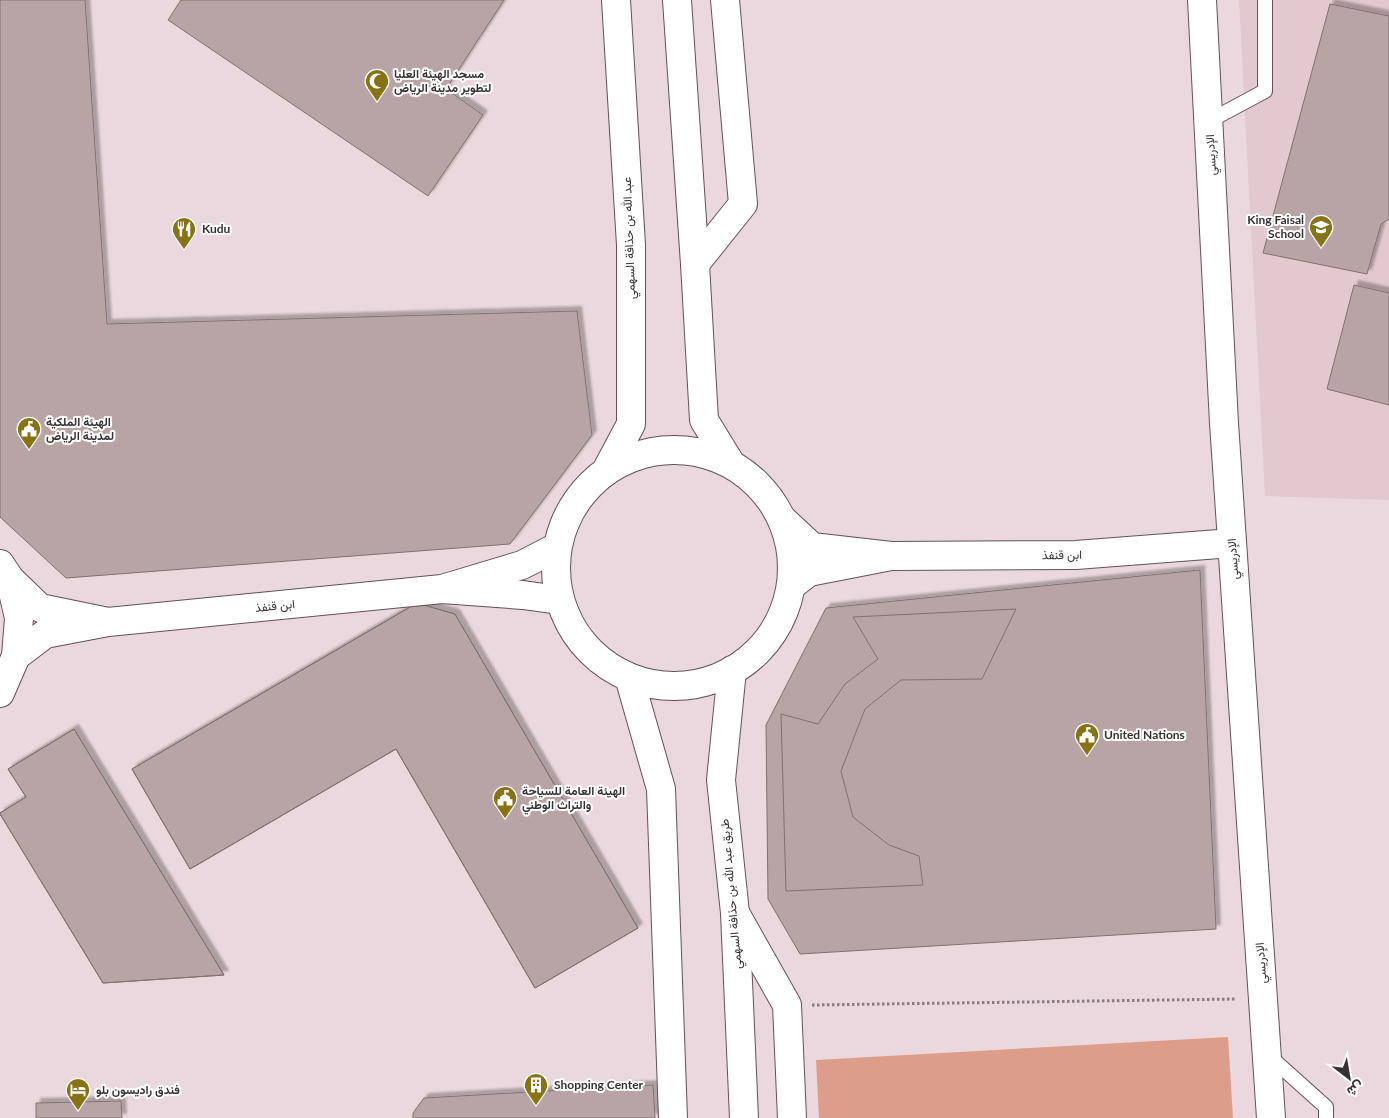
<svg xmlns="http://www.w3.org/2000/svg" width="1389" height="1118" viewBox="0 0 1389 1118" font-family="Lato,Vazirmatn,sans-serif">
<style>
.built{fill:#e2c8cf}
.green{fill:#dc9e8b}
.building{fill:#b8a4a4;stroke:#827070;filter:url(#shadow)}
.lines{fill:none;stroke-linecap:round;stroke-linejoin:round}
.lane-casing{stroke:#625257;stroke-width:16}
.street-casing{stroke:#625257;stroke-width:30}
.secondary-casing{stroke:#625257;stroke-width:30}
.path{stroke:#887c80;stroke-width:3;stroke-dasharray:2.5 2.5;stroke-linecap:butt}
.lane{stroke:#fff;stroke-width:14}
.street{stroke:#fff;stroke-width:28}
.secondary{stroke:#fff;stroke-width:28}
.labels{text-anchor:middle;stroke-width:4;stroke-linejoin:round;paint-order:stroke}
.poi-label{font-size:12px;font-weight:bold;fill:#373032;stroke:#fff;text-anchor:start}
.street-label{font-size:12px;fill:#373032;stroke:#fff}
</style>
<defs>
<filter id="shadow"><feDropShadow dx="4.5" dy="-4.5" stdDeviation="1" flood-color="#0004"/></filter>
</defs>
<rect width="100%" height="100%" fill="#ebd8de"/>
<!-- built -->
<path class="built" d="M 1239,0 L 1389,0 L 1389,500 L 1265,496 Z"/>
<!-- green -->
<path class="green" d="M 1228,1037 L 1233,1118 L 819,1118 L 816,1060 Z"/>
<!-- building -->
<path class="building" d="M 0,0 L 85,0 L 107,324 L 577,311 L 592,435 L 510,544 L 66,578 L 0,517 Z
M 181,0 L 504,0 L 446,89 L 483,115 L 428,196 L 168,20 Z
M 1330,4 L 1389,16 L 1389,219 L 1381,224 L 1367,274 L 1263,253 Z
M 1354,285 L 1389,293 L 1389,405 L 1327,389 Z
M 1200,570 L 1216,929 L 800,954 L 768,899 L 766,725 L 826,608 Z
M 417,603 L 455,614 L 638,928 L 535,988 L 396,749 L 190,869 L 132,769 Z
M 417,603 L 455,614 L 638,928 L 535,988 L 396,749 L 190,869 L 132,769 Z
M 1016,609 L 982,679 L 901,680 L 865,709 L 841,771 L 853,817 L 889,845 L 919,856 L 923,885 L 786,891 L 781,714 L 818,724 L 845,684 L 878,659 L 853,617 Z
M 74,729 L 224,975 L 103,983 L 0,814 L 0,813 L 26,797 L 8,769 Z
M 74,729 L 224,975 L 103,983 L 0,814 L 0,813 L 26,797 L 8,769 Z
M 653,1085 L 655,1118 L 413,1118 L 413,1113 L 424,1098 Z
M 121,1101 L 122,1118 L 36,1118 L 36,1103 Z"/>
<g class="lines">
<!-- lane casing -->
<g class="lane-casing">
<path id="lane" d="M 1209,121 L 1265,91 L 1265,0
M 1268,1055 L 1326,1107 L 1326,1118"/>
</g>
<!-- street casing -->
<g class="street-casing">
<path id="street" d="M 1202,0 L 1224,423 L 1271,1118
M 695,264 L 743,204 L 725,0
M 782,519 L 812,547 L 891,556 L 809,572 L 791,586
M 557,547 L 522,565 L 442,589 L 523,595 L 559,600
M 891,556 L 1076,555 L 1232,543
M 10,579 L 40,608 L 108,622 L 45,634 L 16,656
M 108,622 L 442,589
M 735,913 L 787,1005 L 792,1118"/>
</g>
<!-- secondary casing -->
<g class="secondary-casing">
<path id="secondary" d="M 677,0 L 695,264 L 704,420 L 731,464
M556 568a118 118 0 1 1 236 0a118 118 0 1 1-236 0Z
M 606,471 L 631,424 L 631,245 L 616,0
M 0,564 L 10,579 L 19,618 L 16,656 L 0,693
M 732,670 L 721,780 L 735,913 L 744,1118
M 629,677 L 661,789 L 673,1118"/>
</g>
<!-- path -->
<path class="path" d="M 812,1005 L 1236,999"/>
<!-- lane -->
<use href="#lane" class="lane"/>
<!-- street -->
<use href="#street" class="street"/>
<!-- secondary -->
<use href="#secondary" class="secondary"/>
</g>
<!-- icons -->
<defs>
<g id="mosque-pin" transform="scale(1.25)"><path d="M0 17L-7.5 6A9.5 9.5 0 1 1 7.5 6Z" fill="#867314" stroke="#fff"/><path d="M3.5-4.9A6 6 0 1 0 3.5 4.9A5 5 0 1 1 3.5-4.9Z" fill="#fff"/></g>
<g id="school-pin" transform="scale(1.25)"><path d="M0 17L-7.5 6A9.5 9.5 0 1 1 7.5 6Z" fill="#867314" stroke="#fff"/><path d="M0-5L7-2L0 1L-7-2ZM-4 1L0 2.5L4 1V4Q0 6-4 4Z" fill="#fff"/></g>
<g id="restaurant-pin" transform="scale(1.25)"><path d="M0 17L-7.5 6A9.5 9.5 0 1 1 7.5 6Z" fill="#867314" stroke="#fff"/><path d="M-5-6h1v4h1v-4h1v4h1v-4h1v5L-1.5 .5V6h-2V.5L-5-1ZM5-6V6H3V1.5H1.5Q1.5-4 5-6Z" fill="#fff"/></g>
<g id="civic-pin" transform="scale(1.25)"><path d="M0 17L-7.5 6A9.5 9.5 0 1 1 7.5 6Z" fill="#867314" stroke="#fff"/><path d="M-.6-6.5H3V-4.5H.6V-3L4-1V1h2V6H-6V1h2V-1L-.6-3ZM-1.2 2.5V6h2.4V2.5Z" fill="#fff"/></g>
<g id="building-pin" transform="scale(1.25)"><path d="M0 17L-7.5 6A9.5 9.5 0 1 1 7.5 6Z" fill="#867314" stroke="#fff"/><path d="M-4-6H4V6H1V3H-1V6H-4ZM-2.5-4.3h1.7v1.8h-1.7ZM.8-4.3h1.7v1.8H.8ZM-2.5-1h1.7V.8h-1.7ZM.8-1h1.7V.8H.8Z" fill="#fff"/></g>
<g id="hotel-pin" transform="scale(1.25)"><path d="M0 17L-7.5 6A9.5 9.5 0 1 1 7.5 6Z" fill="#867314" stroke="#fff"/><path d="M-6-4.5h1.5V1H6V5H4.5V3h-9V5H-6ZM-4 0a1.8 1.8 0 1 1 3.6 0ZM.5 0V-2.5h3Q6-2.5 6 0Z" fill="#fff"/></g>
</defs>
<g fill-rule="evenodd">
<use href="#mosque-pin" x="377" y="81"/>
<use href="#school-pin" x="1321" y="227"/>
<use href="#restaurant-pin" x="184" y="229"/>
<use href="#civic-pin" x="29" y="429"/>
<use href="#civic-pin" x="1087" y="735"/>
<use href="#civic-pin" x="505" y="798"/>
<use href="#building-pin" x="536" y="1085"/>
<use href="#hotel-pin" x="78" y="1090"/>
</g>
<g class="labels">
<!-- poi labels -->
<g class="poi-label">
<text x="394" y="78">مسجد الهيئة العليا<tspan x="394" dy="14">لتطوير مدينة الرياض</tspan></text>
<text x="1304" y="224" text-anchor="end">King Faisal<tspan x="1304" dy="14">School</tspan></text>
<text x="202" y="233">Kudu</text>
<text x="46" y="426">الهيئة الملكية<tspan x="46" dy="14">لمدينة الرياض</tspan></text>
<text x="1104" y="739">United Nations</text>
<text x="522" y="795">الهيئة العامة للسياحة<tspan x="522" dy="14">والتراث الوطني</tspan></text>
<text x="554" y="1089">Shopping Center</text>
<text x="96" y="1094">فندق راديسون بلو</text>
</g>
<!-- street labels -->
<g class="street-label">
<text transform="translate(1211 155) rotate(-93)" y="4">الإدريسي</text>
<text transform="translate(629 238) rotate(-92)" y="4">عبد الله بن حذافة السهمي</text>
<text transform="translate(1062 555) rotate(-1)" y="4">ابن قنفذ</text>
<text transform="translate(1233 559) rotate(-94)" y="4">الإدريسي</text>
<text transform="translate(275 606) rotate(-6)" y="4">ابن قنفذ</text>
<text transform="translate(731 894) rotate(-95)" y="4">طريق عبد الله بن حذافة السهمي</text>
<text transform="translate(1261 963) rotate(-94)" y="4">الإدريسي</text>
</g>
</g>
<!-- north arrow -->
<g transform="translate(1349 1078) rotate(149)" stroke="#ffffff" stroke-width="4" paint-order="stroke">
<path d="M0-4L9 19L0 12L-9 19Z" fill="#373032"/>
<text y="-8" font-size="14" font-weight="bold" text-anchor="middle" fill="#373032">ش</text>
</g>
</svg>
